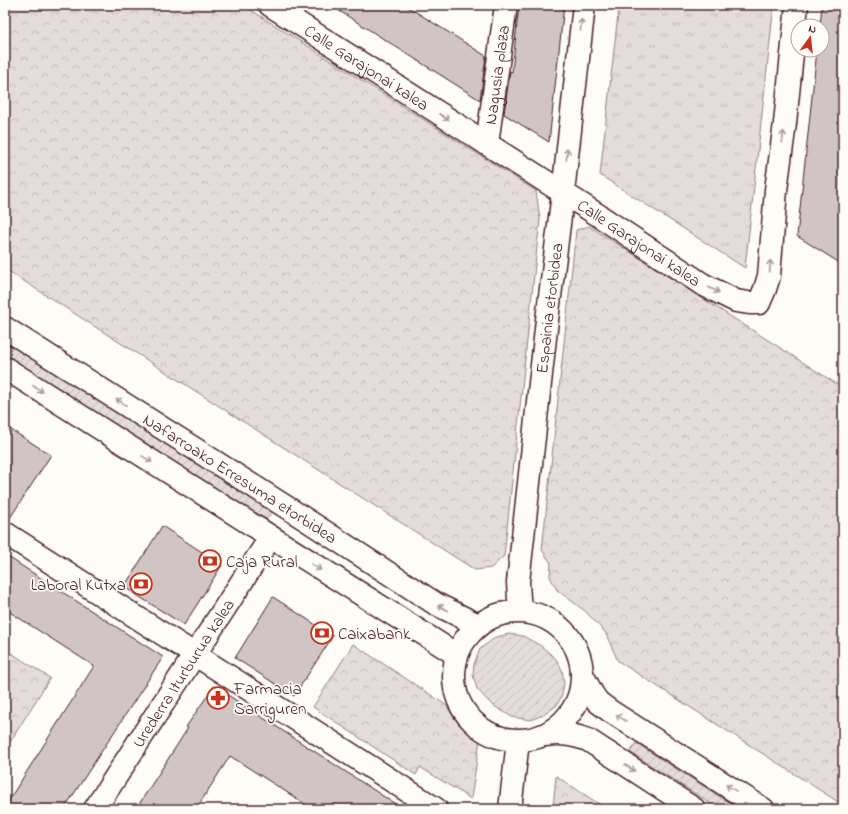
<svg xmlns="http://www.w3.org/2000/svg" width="848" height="814" viewBox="0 0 848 814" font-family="'Indie Flower',sans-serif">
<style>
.grass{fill:url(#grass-tufts);stroke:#967e82}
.park{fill:url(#park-crowns);stroke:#967e82}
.garden{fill:url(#garden-furrows);stroke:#967e82}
.building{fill:#d0c5c4;stroke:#4a1f2b}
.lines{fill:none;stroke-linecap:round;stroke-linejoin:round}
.minor-casing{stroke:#4a1f2b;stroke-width:25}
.minor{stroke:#fdfcf7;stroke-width:22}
.oneway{stroke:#ac999b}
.labels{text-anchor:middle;stroke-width:3.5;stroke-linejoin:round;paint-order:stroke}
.street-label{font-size:17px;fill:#4a1f2b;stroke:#fdfcf7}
.poi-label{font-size:17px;fill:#4a1f2b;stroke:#fdfcf7;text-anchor:start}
</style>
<defs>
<pattern id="grass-tufts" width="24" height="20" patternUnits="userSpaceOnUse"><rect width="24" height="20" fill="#e3dcda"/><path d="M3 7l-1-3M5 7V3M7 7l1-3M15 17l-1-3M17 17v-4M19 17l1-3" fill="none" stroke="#c4bcbb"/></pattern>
<pattern id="park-crowns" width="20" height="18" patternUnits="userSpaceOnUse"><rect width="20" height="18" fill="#e3dcda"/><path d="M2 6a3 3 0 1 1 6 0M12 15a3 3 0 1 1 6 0" fill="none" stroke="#c4bcbb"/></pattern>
<pattern id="garden-furrows" width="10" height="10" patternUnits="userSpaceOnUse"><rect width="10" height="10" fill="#e3dcda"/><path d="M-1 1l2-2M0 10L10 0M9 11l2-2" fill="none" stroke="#c4bcbb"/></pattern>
</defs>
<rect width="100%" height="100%" fill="#fdfcf7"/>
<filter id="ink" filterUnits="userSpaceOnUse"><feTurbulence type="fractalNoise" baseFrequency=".025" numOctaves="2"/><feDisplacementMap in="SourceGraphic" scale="8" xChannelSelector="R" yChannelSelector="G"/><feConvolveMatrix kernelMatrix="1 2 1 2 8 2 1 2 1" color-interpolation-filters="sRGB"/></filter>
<g filter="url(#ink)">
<!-- grass -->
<path class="grass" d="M 619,5 L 774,5 L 745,268 L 600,175 Z"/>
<!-- park -->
<path class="park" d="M 5,5 L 243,5 L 536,191 L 540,219 L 504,556 L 491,568 L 475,570 L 5,269 Z
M 589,226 L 843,388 L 843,805 L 618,661 L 605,632 L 585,611 L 557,590 L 550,577 L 551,563 L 542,550 L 576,230 Z
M 353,644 L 446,705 L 459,724 L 480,739 L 471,799 L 420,767 L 416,775 L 313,707 Z
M 5,649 L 50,678 L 5,750 Z
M 556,776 L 607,809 L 553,809 Z"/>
<!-- garden -->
<path class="garden" d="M 5,341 L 273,511 L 265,520 L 5,354 Z
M 509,634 L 523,636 L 541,646 L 556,659 L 562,670 L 564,683 L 562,695 L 557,705 L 545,714 L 531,720 L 512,717 L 491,704 L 477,689 L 473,675 L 474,664 L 480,649 L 496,637 Z
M 636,743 L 739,809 L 719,809 L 630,752 Z"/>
<!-- building -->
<path class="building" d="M 330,5 L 405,5 L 486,56 L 480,100 Z
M 519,5 L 564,5 L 549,142 L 504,114 L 510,71 L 512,72 Z
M 822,5 L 843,5 L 843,265 L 797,236 L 817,50 L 822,50 L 822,26 L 820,26 Z
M 5,426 L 51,455 L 8,521 L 5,521 Z
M 162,526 L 222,565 L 184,625 L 124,587 Z
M 5,555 L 163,657 L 64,809 L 5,809 L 5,806 L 94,666 L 5,609 Z
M 273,597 L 333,636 L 294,696 L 235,658 Z
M 214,686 L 403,809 L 313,809 L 230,756 L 196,809 L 136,809 L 188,728 L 186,727 Z"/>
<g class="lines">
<!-- minor casing -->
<g class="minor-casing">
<g id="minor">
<path id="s1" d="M 270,5 L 598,215 L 702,284 L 736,301 L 749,303 L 759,303 L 765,289 L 769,276 L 776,190 L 785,123 L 797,5"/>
<path id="s2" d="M 487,144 L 506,5"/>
<path id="s3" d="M 5,328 L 305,519 L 436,604 L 478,625"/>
<path d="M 5,368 L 457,655"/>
<path d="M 5,533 L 436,809"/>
<path id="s4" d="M 522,611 L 519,599 L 518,582 L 547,320 L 563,193 L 584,5"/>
<circle cx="518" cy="676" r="64"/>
<path d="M 582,674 L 593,695 L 598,702 L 610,711 L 763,809"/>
<path d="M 545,735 C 561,733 572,734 588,740 L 694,809"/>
<path id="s5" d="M 95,809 L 270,538"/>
<path d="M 510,809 L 518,741"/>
</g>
</g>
<!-- minor -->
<use href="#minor" class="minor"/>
</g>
<!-- one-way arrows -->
<defs><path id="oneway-shaft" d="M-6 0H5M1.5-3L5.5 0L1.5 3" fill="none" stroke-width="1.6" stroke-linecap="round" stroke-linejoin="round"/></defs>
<g class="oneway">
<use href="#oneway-shaft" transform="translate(581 25) rotate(-84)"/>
<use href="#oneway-shaft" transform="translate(444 117) rotate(33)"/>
<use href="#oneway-shaft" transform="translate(783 137) rotate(-83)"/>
<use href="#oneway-shaft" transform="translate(567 154) rotate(-84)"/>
<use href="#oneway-shaft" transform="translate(770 266) rotate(-86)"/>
<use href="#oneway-shaft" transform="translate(714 290) rotate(27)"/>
<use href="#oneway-shaft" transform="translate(38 389) rotate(33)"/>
<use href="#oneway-shaft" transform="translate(121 402) rotate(-147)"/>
<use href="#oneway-shaft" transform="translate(147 459) rotate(32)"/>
<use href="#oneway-shaft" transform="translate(316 567) rotate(32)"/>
<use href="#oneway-shaft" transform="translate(443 608) rotate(-153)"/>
<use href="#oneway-shaft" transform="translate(621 718) rotate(-148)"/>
<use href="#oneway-shaft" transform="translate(630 768) rotate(33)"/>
<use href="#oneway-shaft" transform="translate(731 788) rotate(-148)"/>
</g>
</g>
<!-- icons -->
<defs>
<g id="bank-ring" transform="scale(1.15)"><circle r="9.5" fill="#fdfcf7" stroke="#c8321e" stroke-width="1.5"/><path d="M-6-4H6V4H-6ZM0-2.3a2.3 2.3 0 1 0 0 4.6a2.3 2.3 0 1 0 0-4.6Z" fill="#c8321e"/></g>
<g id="pharmacy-ring" transform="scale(1.15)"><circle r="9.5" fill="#fdfcf7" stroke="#c8321e" stroke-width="1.5"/><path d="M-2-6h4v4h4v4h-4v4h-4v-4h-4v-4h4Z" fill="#c8321e"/></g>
</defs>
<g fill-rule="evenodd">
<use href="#bank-ring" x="210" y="561"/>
<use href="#bank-ring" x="141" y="584"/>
<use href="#bank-ring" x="322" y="633"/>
<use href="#pharmacy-ring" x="218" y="698"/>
</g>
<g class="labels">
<!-- street labels -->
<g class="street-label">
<text dy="6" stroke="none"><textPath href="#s1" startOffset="115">Calle Garajonai kalea</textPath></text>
<text dy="6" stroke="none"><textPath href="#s2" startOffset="70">Nagusia plaza</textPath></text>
<text dy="6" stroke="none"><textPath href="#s1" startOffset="439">Calle Garajonai kalea</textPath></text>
<text dy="6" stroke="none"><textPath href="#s4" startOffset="305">Espainia etorbidea</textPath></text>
<text dy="6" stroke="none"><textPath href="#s3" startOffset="279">Nafarroako Erresuma etorbidea</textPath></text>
<text dy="6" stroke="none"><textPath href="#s5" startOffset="162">Urederra Iturburua kalea</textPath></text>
</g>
<!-- poi labels -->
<g class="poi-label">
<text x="226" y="567">Caja Rural</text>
<text x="126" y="590" text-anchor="end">Laboral Kutxa</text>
<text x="338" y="639">Caixabank</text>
<text x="234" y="694">Farmacia<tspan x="234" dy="20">Sarriguren</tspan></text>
</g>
</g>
<!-- margin -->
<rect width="848" height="814" fill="none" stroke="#fdfcf7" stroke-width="20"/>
<rect x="10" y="10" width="828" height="794" fill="none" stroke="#4a1f2b" stroke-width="1.5" filter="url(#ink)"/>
<!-- north arrow -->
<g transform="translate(810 38) rotate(15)"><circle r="19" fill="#fdfcf7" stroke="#b5a4a5"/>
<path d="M0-3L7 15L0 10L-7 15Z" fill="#c8321e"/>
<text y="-6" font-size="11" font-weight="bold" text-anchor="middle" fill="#4a1f2b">N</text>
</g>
</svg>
